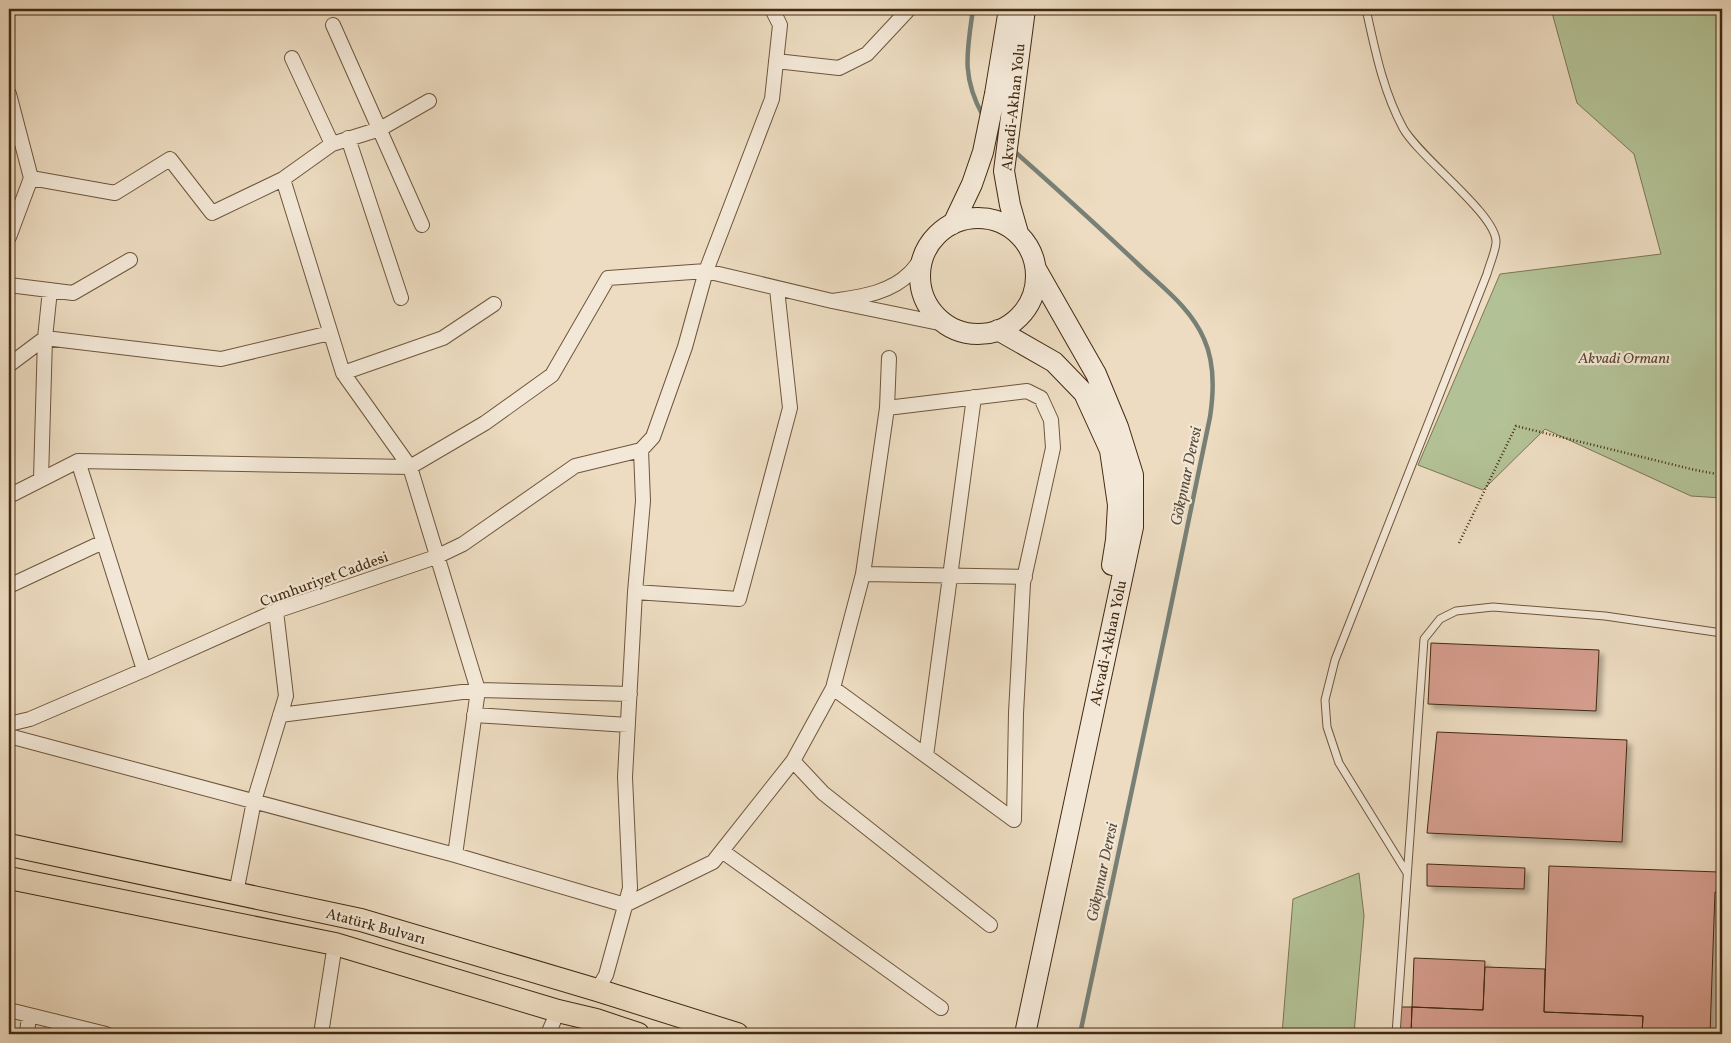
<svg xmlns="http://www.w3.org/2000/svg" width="1731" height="1043" viewBox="0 0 1731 1043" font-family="Vollkorn,serif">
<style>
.green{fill:#b3c296;stroke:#7b7654}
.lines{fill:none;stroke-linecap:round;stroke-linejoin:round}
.stream{stroke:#788076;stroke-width:4.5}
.building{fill:#d59d8d;stroke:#432a11;filter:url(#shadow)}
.lane-casing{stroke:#6e563d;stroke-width:9}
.street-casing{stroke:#6e563d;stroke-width:16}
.secondary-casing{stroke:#432a11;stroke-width:22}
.primary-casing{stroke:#432a11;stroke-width:24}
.path{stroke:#432a11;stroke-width:2.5;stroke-dasharray:1 2.5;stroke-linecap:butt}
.lane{stroke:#f3e8d7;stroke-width:7}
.street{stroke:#f3e8d7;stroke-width:14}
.secondary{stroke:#f3e8d7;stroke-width:20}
.primary{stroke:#eddcc1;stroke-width:22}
.labels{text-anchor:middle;stroke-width:4.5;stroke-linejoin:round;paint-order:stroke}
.street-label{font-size:15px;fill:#432a11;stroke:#f3e8d7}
.park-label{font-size:15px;font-style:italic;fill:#59482c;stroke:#f3e8d7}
.water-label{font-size:16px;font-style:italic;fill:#594e3b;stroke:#f3e8d7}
</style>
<defs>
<filter id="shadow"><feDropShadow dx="4.5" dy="4.5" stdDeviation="2.5" flood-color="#0004"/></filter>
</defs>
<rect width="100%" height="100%" fill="#eddcc1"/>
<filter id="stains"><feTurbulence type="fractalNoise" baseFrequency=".004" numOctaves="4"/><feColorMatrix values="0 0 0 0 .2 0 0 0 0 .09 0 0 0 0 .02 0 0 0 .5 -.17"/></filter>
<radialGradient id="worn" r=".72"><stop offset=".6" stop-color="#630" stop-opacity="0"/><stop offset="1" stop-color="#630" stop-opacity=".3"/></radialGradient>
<!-- green -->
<path class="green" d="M 1551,9 L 1722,9 L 1722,498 L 1691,496 L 1545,429 L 1483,490 L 1418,465 L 1500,274 L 1661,254 L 1634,154 L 1577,103 Z
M 1359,873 L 1364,916 L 1354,1034 L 1282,1034 L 1293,899 Z"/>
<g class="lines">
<!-- stream -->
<path class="stream" d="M 973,9 C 967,52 961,76 983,116
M 1013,150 C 1056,188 1098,226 1139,265 C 1162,287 1191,308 1204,339 C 1215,363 1214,391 1210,417 L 1167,625 L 1080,1034"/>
</g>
<!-- building -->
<path class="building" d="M 1431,643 L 1599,650 L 1596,711 L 1428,704 Z
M 1437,732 L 1627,740 L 1622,842 L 1427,833 Z
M 1427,864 L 1525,868 L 1524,889 L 1427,886 Z
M 1549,866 L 1719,872 L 1718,892 L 1715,892 L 1710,1034 L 1642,1034 L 1643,1016 L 1544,1012 Z
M 1414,958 L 1485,961 L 1483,1010 L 1412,1007 Z
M 1485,967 L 1545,969 L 1544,1012 L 1643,1016 L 1642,1034 L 1411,1034 L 1412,1007 L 1483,1010 Z
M 1400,1007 L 1412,1007 L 1411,1034 L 1399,1034 Z"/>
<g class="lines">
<!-- lane casing -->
<g class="lane-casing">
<path id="lane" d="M 1366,9 C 1375,50 1383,91 1403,128 C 1419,157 1497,215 1496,242 C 1496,250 1489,266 1487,274 L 1335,660 L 1325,700 L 1327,727 L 1339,763 L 1407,873
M 1396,1034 L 1424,639 L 1440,619 L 1456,611 L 1493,607 L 1605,616 L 1722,633"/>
</g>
<!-- street casing -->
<g class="street-casing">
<path id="street" d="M 333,25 L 422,225
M 292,58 L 332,144
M 776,61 L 839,68 L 867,54 L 909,9
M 9,94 L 31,178
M 348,138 L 401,298
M 283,179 L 343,373 L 410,467 L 478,690 L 455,855
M 9,237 L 31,178 L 115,193 L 170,159 L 212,213 L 283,179 L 332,144 L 380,129 L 429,101
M 922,258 C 918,263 914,269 910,273 C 889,294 859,297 832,301 L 944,324
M 9,285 L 73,293 L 130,260
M 50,290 L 45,338 L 221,359 L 330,333
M 9,365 L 45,338 L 41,479
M 343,373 L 443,338 L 494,304
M 887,408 L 1027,391 L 1041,398 L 1051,420 L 1053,448 L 1023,583 L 1016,713 L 1014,820
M 78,461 L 144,670
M 9,496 L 78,461 L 410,467 L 485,423 L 552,375 L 608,278 L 706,271 L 832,301
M 863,574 L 1025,577
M 9,586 L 103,542
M 635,592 L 739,599 L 790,408 L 777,289
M 833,688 L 1014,820
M 280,715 L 478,690 L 630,694
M 474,715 L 628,725
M 9,724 L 30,719 L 144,670 L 276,611 L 436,557 L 463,544 L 575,466 L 641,450
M 9,736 L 455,855 L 625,905 L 713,862 L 793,761 L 833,688 L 863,574 L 887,408 L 889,358
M 926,756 L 974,397
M 793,761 L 823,793 L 990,925
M 722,851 L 941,1008
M 236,893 L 254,801 L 286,696 L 276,611
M 597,990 L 606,975 L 630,888 L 625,777 L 635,592 L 643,501 L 641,450 L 653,437 L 685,347 L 706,271 L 772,99 L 780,25 L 772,9
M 9,1010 L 106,1034
M 27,1034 L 29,1015
M 321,1034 L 335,944
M 548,1034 L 558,1011"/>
</g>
<!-- secondary casing -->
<g class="secondary-casing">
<path id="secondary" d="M920 276a58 58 0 1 1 116 0a58 58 0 1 1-116 0Z
M 953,224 L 972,184 L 983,152 L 995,94 L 1009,9
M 1018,233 L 1010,205 L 1004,171 L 1025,9
M 998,330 L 1054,362 L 1084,393 L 1110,450 L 1118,505 L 1116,540 L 1112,565
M 1025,1034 L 1133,527 L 1133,475 L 1118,427 L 1096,374 L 1036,269"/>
</g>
<!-- primary casing -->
<g class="primary-casing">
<path id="primary" d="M 9,845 L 361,920 L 597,990 L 737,1034
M 9,878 L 335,944 L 558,1011 L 596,1020 L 638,1034"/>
</g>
<!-- path -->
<path class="path" d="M 1459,543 L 1516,426 L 1695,470 L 1722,475"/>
<!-- lane -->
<use href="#lane" class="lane"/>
<!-- street -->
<use href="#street" class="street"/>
<!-- secondary -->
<use href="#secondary" class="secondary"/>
<!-- primary -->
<use href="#primary" class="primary"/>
</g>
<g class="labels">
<!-- street labels -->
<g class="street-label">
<text transform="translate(1013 107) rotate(-84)" y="5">Akvadi-Akhan Yolu</text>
<text transform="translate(324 579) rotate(-20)" y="5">Cumhuriyet Caddesi</text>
<text transform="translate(1108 643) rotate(-78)" y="5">Akvadi-Akhan Yolu</text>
<text transform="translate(376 926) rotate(15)" y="5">Atatürk Bulvarı</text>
</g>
<!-- park labels -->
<g class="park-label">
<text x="1624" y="363">Akvadi Ormanı</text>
</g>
<!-- water labels -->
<g class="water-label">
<text transform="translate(1185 476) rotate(-78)" y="6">Gökpınar Deresi</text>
<text transform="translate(1101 872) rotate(-78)" y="6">Gökpınar Deresi</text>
</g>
</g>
<!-- margin -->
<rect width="1731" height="1043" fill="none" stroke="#eddcc1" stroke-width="30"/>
<rect x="10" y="10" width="1711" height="1023" fill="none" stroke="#432a11" stroke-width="2.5"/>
<rect x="15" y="15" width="1701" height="1013" fill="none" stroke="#432a11"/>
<rect width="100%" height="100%" filter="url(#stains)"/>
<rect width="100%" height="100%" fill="url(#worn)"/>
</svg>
